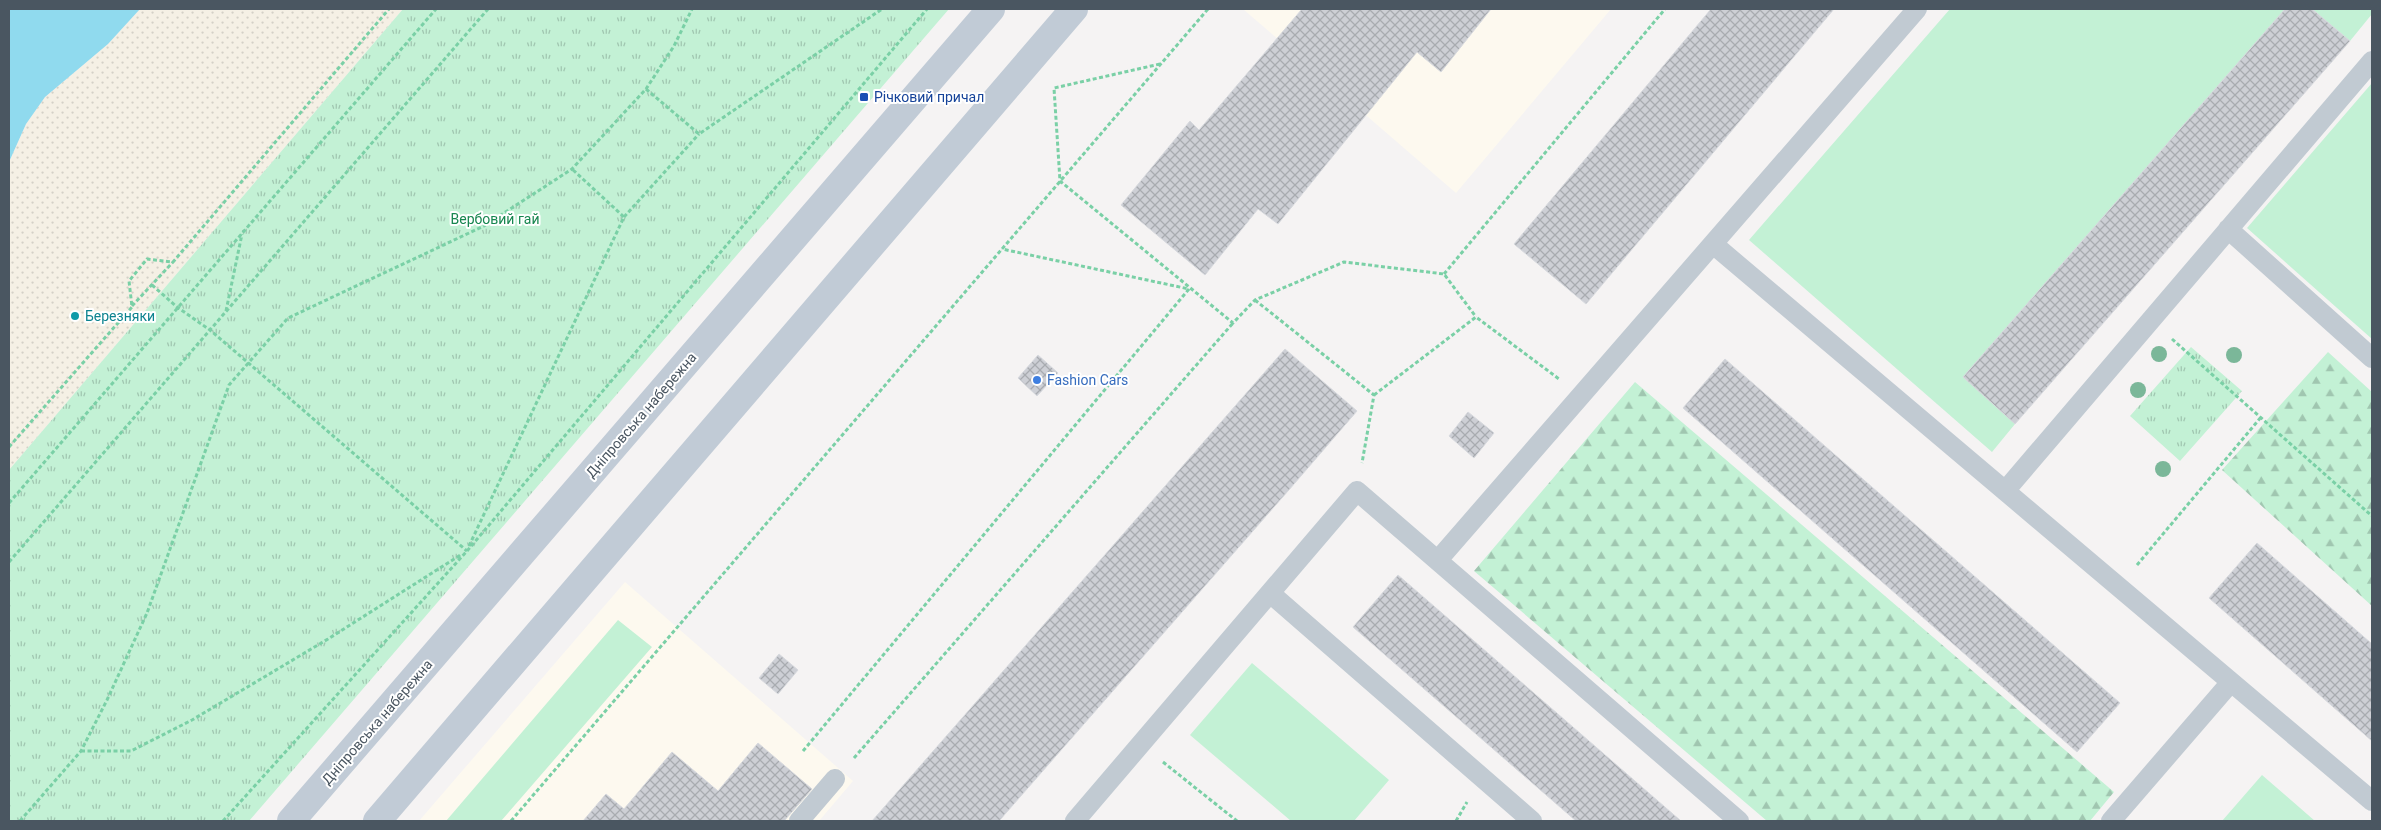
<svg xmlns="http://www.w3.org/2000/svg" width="2381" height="830" viewBox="0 0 2381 830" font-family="Roboto,sans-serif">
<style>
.commercial{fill:#fdf9ef}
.green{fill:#c3f1d5}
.forest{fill:url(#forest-firs)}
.sand{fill:url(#sand-dots)}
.park{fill:url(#park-tufts)}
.water{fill:#90daee}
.building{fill:url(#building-cross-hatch);stroke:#d7d9de}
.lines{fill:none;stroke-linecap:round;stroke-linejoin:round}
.path{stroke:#7ad0a6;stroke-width:3;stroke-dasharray:4 2.5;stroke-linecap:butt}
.service{stroke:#c1cad2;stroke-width:20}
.secondary{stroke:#c1cbd6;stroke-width:28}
.tree{fill:#7bb799}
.transit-dot{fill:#1a4fb4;stroke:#fff;stroke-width:2}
.culture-dot{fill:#0f9aa8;stroke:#fff;stroke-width:2}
.shop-dot{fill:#3f7fe0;stroke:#fff;stroke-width:2}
.labels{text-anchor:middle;stroke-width:4;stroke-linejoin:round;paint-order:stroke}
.transit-label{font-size:14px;fill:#164399;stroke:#fff;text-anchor:start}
.park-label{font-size:14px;fill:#17864f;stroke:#fff}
.culture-label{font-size:14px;fill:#0d838f;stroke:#fff;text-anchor:start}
.shop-label{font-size:14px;fill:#366cbe;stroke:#fff;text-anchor:start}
.street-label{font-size:14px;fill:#4a5661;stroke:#fff}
</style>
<defs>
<pattern id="forest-firs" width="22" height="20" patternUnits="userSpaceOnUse" patternTransform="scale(1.25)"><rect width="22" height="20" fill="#c3f1d5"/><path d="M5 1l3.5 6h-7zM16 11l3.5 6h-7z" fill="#a0c6b0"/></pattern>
<pattern id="sand-dots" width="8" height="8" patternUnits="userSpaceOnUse" patternTransform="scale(1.25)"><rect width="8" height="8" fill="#f5f0e5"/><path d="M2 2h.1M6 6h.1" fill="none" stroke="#d4d0c7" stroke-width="1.8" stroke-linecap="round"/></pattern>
<pattern id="park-tufts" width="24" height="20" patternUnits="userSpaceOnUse" patternTransform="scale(1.25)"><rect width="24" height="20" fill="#c3f1d5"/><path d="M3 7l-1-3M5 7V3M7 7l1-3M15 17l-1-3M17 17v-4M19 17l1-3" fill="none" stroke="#a0c6b0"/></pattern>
<pattern id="building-cross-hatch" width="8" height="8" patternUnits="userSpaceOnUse" patternTransform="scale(1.25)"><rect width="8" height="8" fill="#cdcfd5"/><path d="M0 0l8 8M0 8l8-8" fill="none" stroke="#a8abb0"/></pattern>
</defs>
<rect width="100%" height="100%" fill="#f5f3f3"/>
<!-- commercial -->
<path class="commercial" d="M 1243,9 L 1611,9 L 1456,193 Z
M 625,582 L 853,781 L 819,821 L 419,821 Z"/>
<!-- green -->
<path class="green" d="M 1950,9 L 2285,9 L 1963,377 L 2015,424 L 1992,452 L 1749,240 Z
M 2312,9 L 2372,9 L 2372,14 L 2350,41 Z
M 2372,83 L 2372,339 L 2247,228 Z
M 618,620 L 652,647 L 501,821 L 446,821 Z
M 1252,663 L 1389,780 L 1354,821 L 1291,821 L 1190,735 Z
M 2262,775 L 2315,821 L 2222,821 Z"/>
<!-- forest -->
<path class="forest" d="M 2328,352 L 2372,392 L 2372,606 L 2222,470 Z
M 1635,382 L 2114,792 L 2090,821 L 1767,821 L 1474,571 Z"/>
<!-- sand -->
<path class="sand" d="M 140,9 L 403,9 L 9,470 L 9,162 L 26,124 L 45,97 L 108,44 Z"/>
<!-- park -->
<path class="park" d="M 403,9 L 949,9 L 249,821 L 9,821 L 9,470 Z
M 2191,347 L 2242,391 L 2180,461 L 2130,416 Z"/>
<!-- water -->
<path class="water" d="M 9,9 L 140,9 L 108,44 L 45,97 L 26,124 L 9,162 Z"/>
<!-- building -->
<path class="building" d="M 1302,9 L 1491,9 L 1441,72 L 1417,52 L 1278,224 L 1258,209 L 1205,275 L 1121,205 L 1190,121 L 1199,130 Z
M 1711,9 L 1834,9 L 1586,304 L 1514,244 Z
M 2285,9 L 2312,9 L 2350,41 L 2015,424 L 1963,377 Z
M 1285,349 L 1357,411 L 1288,491 L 999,821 L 872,821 Z
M 1038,355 L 1058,373 L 1037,396 L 1018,378 Z
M 1725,359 L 2120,703 L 2077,752 L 1683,408 Z
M 1468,412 L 1494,433 L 1474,458 L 1449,436 Z
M 2257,543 L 2372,644 L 2372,741 L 2209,598 Z
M 1398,575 L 1443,614 L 1681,821 L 1576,821 L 1353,627 Z
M 779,654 L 798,670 L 778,694 L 759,678 Z
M 758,743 L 812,789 L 784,821 L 583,821 L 606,794 L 624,809 L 672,752 L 718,791 Z"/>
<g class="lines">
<!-- path -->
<path class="path" d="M 1160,64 L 1054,88 L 1060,181 L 1233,323 L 1255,300 L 1344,262 L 1444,274 L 1476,317
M 646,89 L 699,134 L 882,9
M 624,217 L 699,134
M 1444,274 L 1665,9
M 152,285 L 177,307 L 210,330 L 467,551
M 1255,300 L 1374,395 L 1362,463
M 132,306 L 173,262
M 226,311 L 242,234
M 2172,339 L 2372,516
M 1374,395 L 1476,317 L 1559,379
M 9,447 L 132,307 L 129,281 L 147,259 L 173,262 L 389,9
M 9,503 L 436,9
M 469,546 L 624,217 L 572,169
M 9,562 L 488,9
M 2137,565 L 2262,416
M 81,751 L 131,751 L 192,720 L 328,639 L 462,554
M 803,751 L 1189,289 L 1002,249
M 854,758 L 1233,323
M 1163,762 L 1237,821
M 20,821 L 81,751 L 107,700 L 147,613 L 229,385 L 288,318 L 484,226 L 572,169 L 646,89 L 674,46 L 692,9
M 223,821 L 467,551 L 927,9
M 511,821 L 1208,9
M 1456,821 L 1467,802"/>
<!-- service -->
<path class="service" d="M 2228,229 L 2372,358
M 1713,244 L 2372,801
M 2005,491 L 2372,61
M 1438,560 L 1917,9
M 1270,593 L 1532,821
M 799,821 L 835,779
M 1075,821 L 1357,491 L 1739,821
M 2111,821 L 2231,682"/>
<!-- secondary -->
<path class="secondary" d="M 291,821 L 991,9
M 377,821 L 1074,9"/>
</g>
<!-- trees -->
<g class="tree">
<circle cx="2159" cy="354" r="8"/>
<circle cx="2234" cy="355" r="8"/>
<circle cx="2138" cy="390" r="8"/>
<circle cx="2163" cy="469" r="8"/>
</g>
<!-- markers -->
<rect class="transit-dot" x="859" y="92" width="10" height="10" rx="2.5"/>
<circle class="culture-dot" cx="75" cy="316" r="5"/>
<circle class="shop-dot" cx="1037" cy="380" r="5"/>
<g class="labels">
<!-- transit labels -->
<g class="transit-label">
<text x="874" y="102">Річковий причал</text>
</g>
<!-- park labels -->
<g class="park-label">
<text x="495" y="224">Вербовий гай</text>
</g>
<!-- culture labels -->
<g class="culture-label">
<text x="85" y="321">Березняки</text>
</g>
<!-- shop labels -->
<g class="shop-label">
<text x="1047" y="385">Fashion Cars</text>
</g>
<!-- street labels -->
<g class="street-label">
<text transform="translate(641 415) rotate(-49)" y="5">Дніпровська набережна</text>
<text transform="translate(377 722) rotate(-49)" y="5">Дніпровська набережна</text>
</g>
</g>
<!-- border -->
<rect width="2381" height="830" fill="none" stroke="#4a5661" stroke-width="20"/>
</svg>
